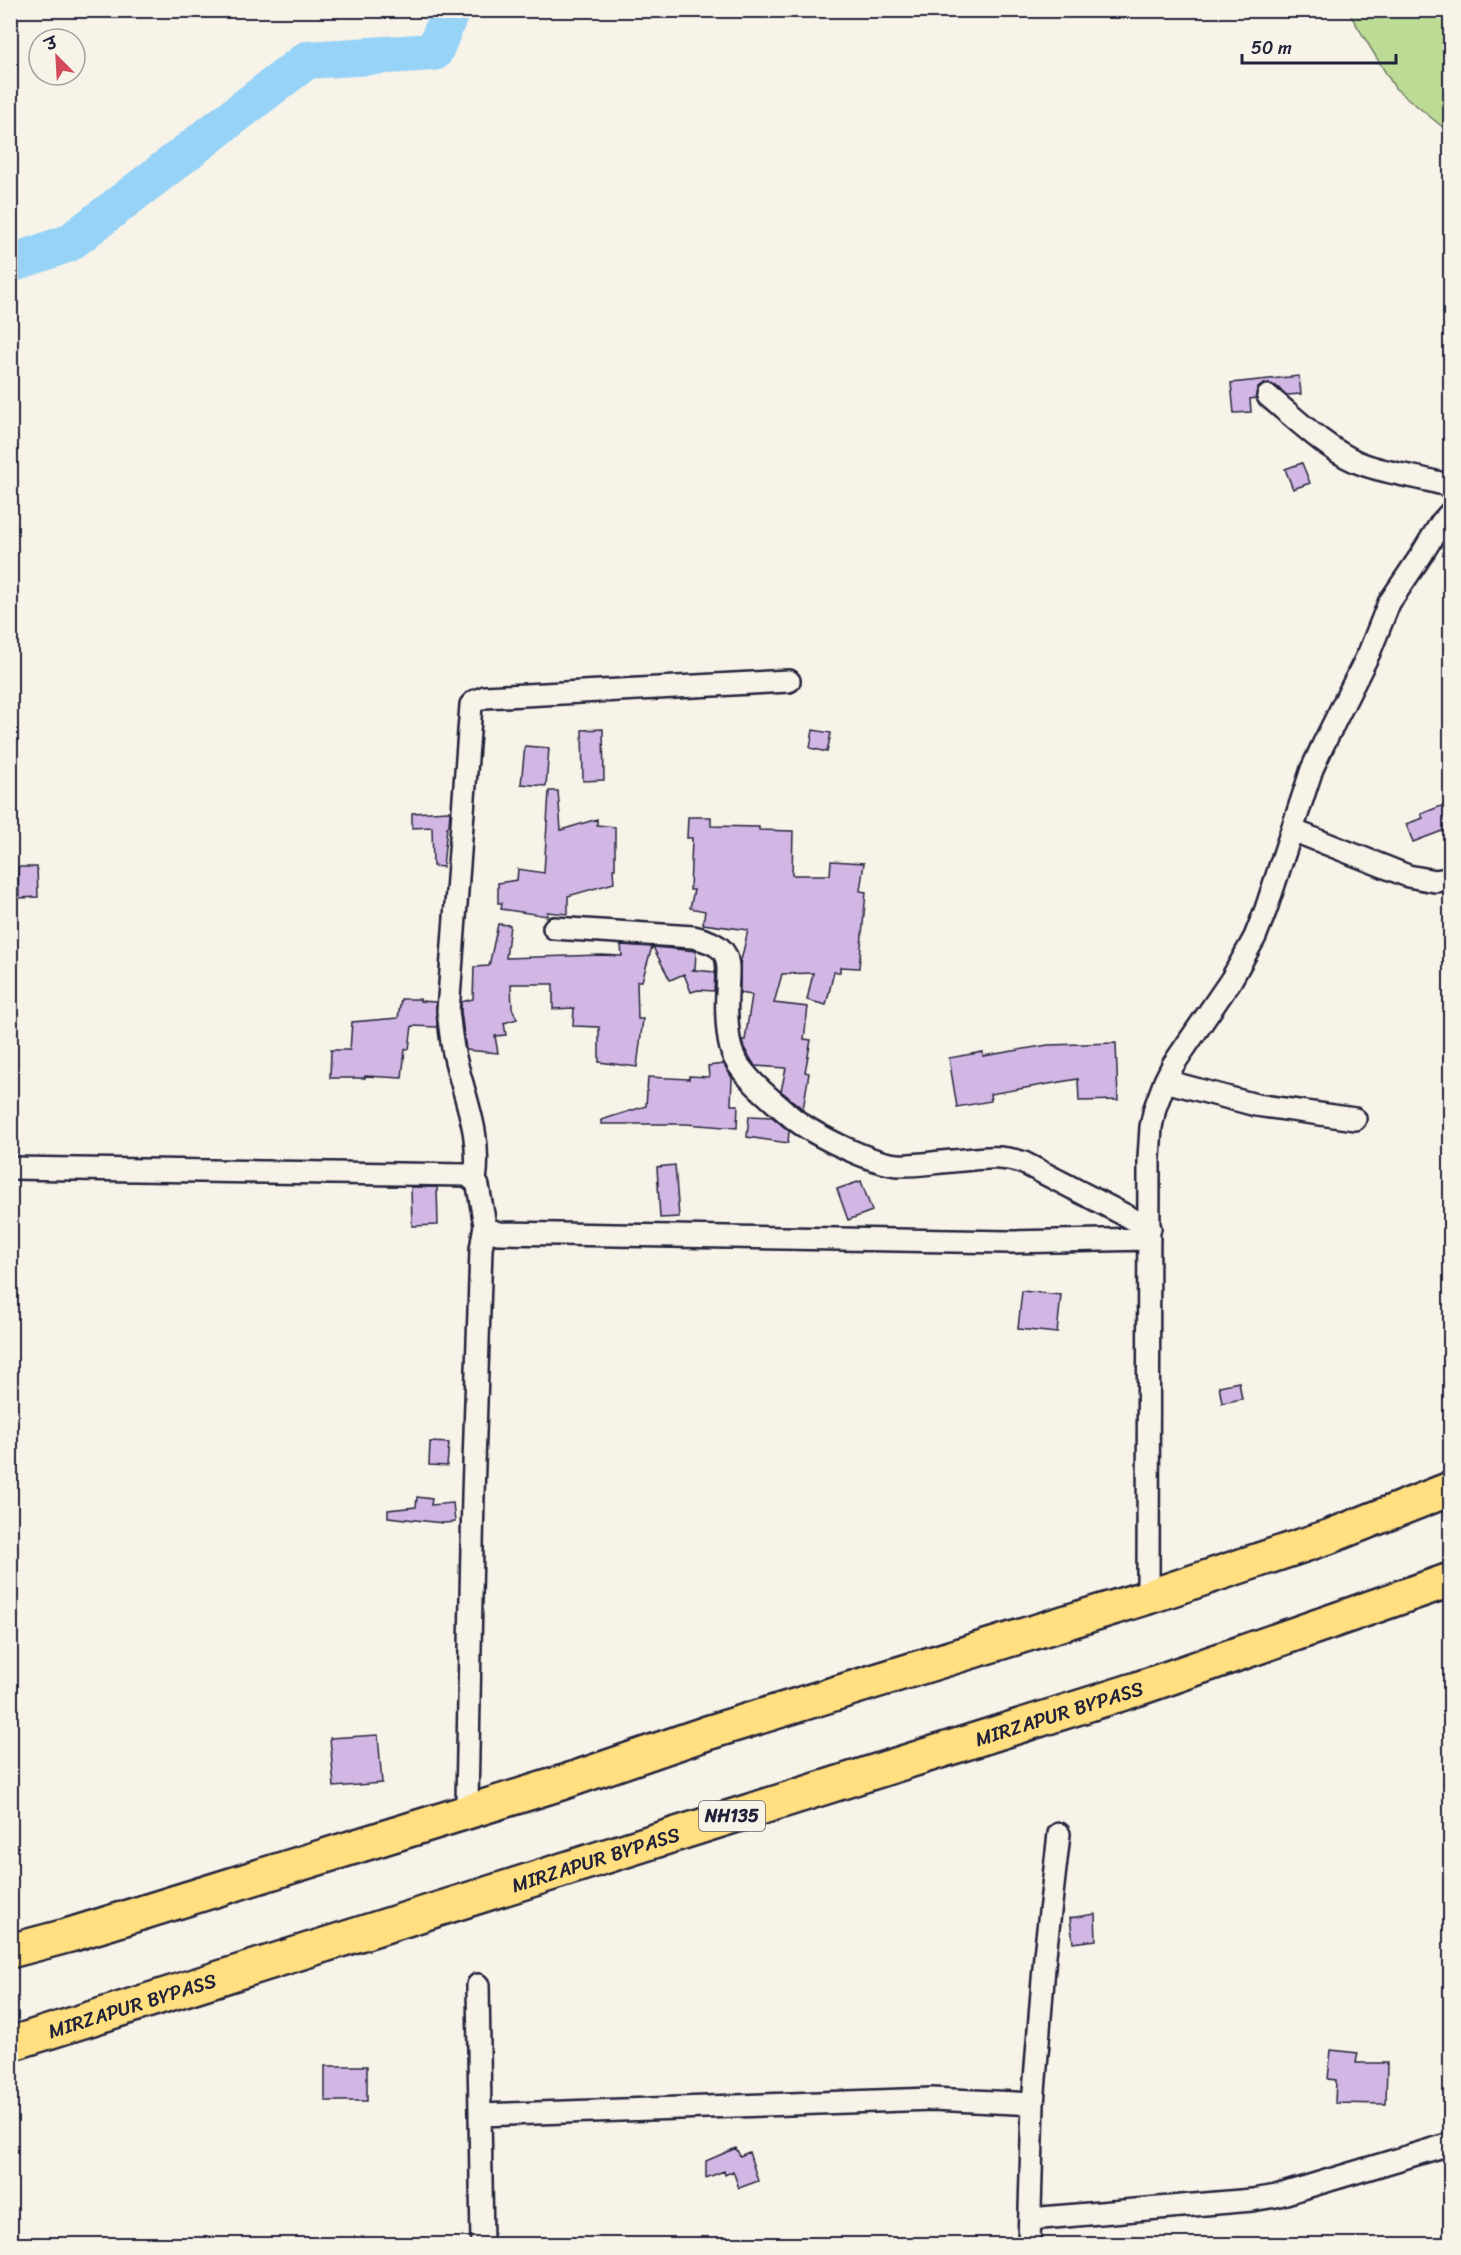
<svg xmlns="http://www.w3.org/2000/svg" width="1461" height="2255" viewBox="0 0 1461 2255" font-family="Sriracha,'Playpen Sans Deva',sans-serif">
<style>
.green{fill:#bcdb94;stroke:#6f7e68;stroke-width:1.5}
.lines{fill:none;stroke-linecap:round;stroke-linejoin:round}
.river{stroke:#97d2f7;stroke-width:38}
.building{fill:#d2b7e4;stroke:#22223b;stroke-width:1.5}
.minor-casing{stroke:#22223b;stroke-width:26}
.trunk-casing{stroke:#22223b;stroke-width:38}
.minor{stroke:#f7f3e8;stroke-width:21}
.trunk{stroke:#ffdf80;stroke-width:33}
.labels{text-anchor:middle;stroke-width:6;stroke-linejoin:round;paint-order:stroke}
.shield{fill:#f7f3e8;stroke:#62616f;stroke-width:1.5}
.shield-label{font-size:18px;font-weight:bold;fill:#22223b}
.street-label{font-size:20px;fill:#22223b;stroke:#f7f3e8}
</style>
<rect width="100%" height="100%" fill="#f7f3e8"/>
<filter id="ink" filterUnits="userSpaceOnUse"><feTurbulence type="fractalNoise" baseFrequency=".0167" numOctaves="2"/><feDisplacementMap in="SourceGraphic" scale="12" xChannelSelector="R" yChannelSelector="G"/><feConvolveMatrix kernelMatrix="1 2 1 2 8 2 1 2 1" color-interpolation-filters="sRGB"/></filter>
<g filter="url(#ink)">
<!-- green -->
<path class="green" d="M 1348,11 L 1450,11 L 1450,133 L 1395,88 Z"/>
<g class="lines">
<!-- river -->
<path class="river" d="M 10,264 L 69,243 L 307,60 L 434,52 L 451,10"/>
</g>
<!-- building -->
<path class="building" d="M 1299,376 L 1301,394 L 1287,395 L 1276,386 L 1264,384 L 1258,388 L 1256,398 L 1250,399 L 1251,412 L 1234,413 L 1231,383 Z
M 1302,463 L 1310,483 L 1293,489 L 1285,469 Z
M 603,729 L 604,780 L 583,781 L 582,730 Z
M 813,730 L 831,733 L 827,752 L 810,748 Z
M 525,746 L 549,748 L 546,786 L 521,784 Z
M 549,791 L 558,791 L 561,830 L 597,819 L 597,825 L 615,827 L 615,869 L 613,869 L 614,883 L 568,896 L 568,914 L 547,912 L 547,916 L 501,909 L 502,903 L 498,903 L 498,883 L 517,880 L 518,869 L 544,873 Z
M 1444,805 L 1450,828 L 1413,842 L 1406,824 L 1423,818 L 1421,814 Z
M 449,811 L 450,811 L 449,826 L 447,827 L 443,867 L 433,866 L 432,827 L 412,828 L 412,813 Z
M 688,817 L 711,817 L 711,826 L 759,827 L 759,830 L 793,831 L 792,875 L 830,875 L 831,861 L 864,863 L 860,891 L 866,892 L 859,968 L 840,967 L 840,972 L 834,972 L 826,1005 L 807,1000 L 813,973 L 782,974 L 774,1003 L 808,1007 L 804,1039 L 811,1040 L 805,1072 L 809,1073 L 803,1109 L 781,1091 L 786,1068 L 755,1066 L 744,1048 L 742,1040 L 745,1040 L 752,995 L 740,993 L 740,965 L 748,930 L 703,924 L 705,911 L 690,908 L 694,890 L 690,890 L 692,838 L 687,838 Z
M 18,867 L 37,867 L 38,897 L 19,898 Z
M 498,924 L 510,925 L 506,958 L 601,955 L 622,956 L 621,945 L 652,947 L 642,981 L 637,981 L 638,1019 L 643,1019 L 637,1067 L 599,1062 L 599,1027 L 573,1026 L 574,1008 L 553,1009 L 553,984 L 511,984 L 512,1008 L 517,1019 L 504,1023 L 506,1035 L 495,1036 L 498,1053 L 466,1050 L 461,1011 L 461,1002 L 473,999 L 474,967 L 489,966 Z
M 653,947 L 696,951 L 695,969 L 693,970 L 715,972 L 714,991 L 698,990 L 691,992 L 684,974 L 670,980 Z
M 401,999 L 420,999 L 420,1001 L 436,1002 L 437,1027 L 412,1026 L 409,1049 L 405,1049 L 402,1078 L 365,1076 L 365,1078 L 330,1078 L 331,1050 L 350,1050 L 352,1022 L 398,1018 Z
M 1116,1043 L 1118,1100 L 1079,1101 L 1078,1079 L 990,1094 L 991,1101 L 957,1107 L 949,1058 L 983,1052 L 983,1056 L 1048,1045 Z
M 724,1064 L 732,1078 L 731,1105 L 738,1105 L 737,1128 L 686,1124 L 601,1124 L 601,1120 L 646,1106 L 648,1077 L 689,1079 L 689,1076 L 709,1077 L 708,1066 Z
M 749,1116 L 772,1117 L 789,1131 L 788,1143 L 747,1137 Z
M 675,1165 L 679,1217 L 660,1218 L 657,1167 Z
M 861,1181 L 872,1211 L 848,1220 L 837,1189 Z
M 411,1187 L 437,1187 L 438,1225 L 412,1226 Z
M 1022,1291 L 1061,1295 L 1057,1333 L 1018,1329 Z
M 1239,1382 L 1242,1399 L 1222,1403 L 1219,1386 Z
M 430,1442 L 449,1443 L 447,1466 L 429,1465 Z
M 417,1497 L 432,1499 L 431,1505 L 453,1503 L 455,1522 L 443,1523 L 388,1517 L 388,1510 L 416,1507 Z
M 378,1735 L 382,1783 L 334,1787 L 330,1738 Z
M 1095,1914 L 1096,1940 L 1073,1943 L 1070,1918 Z
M 1331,2050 L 1358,2053 L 1356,2063 L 1387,2063 L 1386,2104 L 1335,2103 L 1336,2080 L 1328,2079 Z
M 325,2066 L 367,2066 L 367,2101 L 325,2101 Z
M 736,2148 L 740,2156 L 749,2152 L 758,2181 L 739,2188 L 733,2171 L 725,2175 L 724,2171 L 706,2178 L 706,2161 Z"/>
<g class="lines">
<!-- minor casing -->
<g class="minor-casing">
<path id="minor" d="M 1268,396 C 1296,419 1324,447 1357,462 C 1385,474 1420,476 1450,486
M 1292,830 L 1408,876 L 1435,881 L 1450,879
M 554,928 L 693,937 C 732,946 729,958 727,993 C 726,1008 727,1038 732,1052 C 739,1074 770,1098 787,1113 C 807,1132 870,1163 898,1165 C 916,1166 935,1162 953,1161 C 981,1159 996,1154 1024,1163 L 1150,1228
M 1165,1081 L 1256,1105 L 1355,1119
M 10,1168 L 467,1175 L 475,1181 L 478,1186 L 485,1225 L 488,1229 L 498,1233 L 1009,1242 L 1149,1239
M 475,1181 C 482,1133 464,1098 454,1053 C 451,1040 450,1025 448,1011 L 471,705 L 475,701 L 485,697 L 789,681
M 1148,1597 L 1149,1158 L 1151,1127 L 1155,1108 L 1165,1081 L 1173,1065 L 1231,980 L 1255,937 L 1266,909 L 1312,769 L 1323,745 L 1369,653 L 1389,603 L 1420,557 L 1441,523 L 1450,513
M 467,1802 L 473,1495 L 481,1249 L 485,1225
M 478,1985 L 482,2244
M 480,2115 L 932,2099 L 1033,2104
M 1030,2219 L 1252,2200 L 1276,2196 L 1450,2144
M 1029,2244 L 1033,2104 L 1045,1955 L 1059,1834"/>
</g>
<!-- trunk casing -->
<g class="trunk-casing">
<g id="trunk">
<path d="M 10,1951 L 70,1935 L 399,1833 L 561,1783 L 707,1733 L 1148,1597 L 1328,1537 L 1450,1489"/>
<path id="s1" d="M 10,2044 L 1137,1689 L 1450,1580"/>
</g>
</g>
<!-- minor -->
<use href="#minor" class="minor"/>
<!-- trunk -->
<use href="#trunk" class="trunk"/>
</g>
</g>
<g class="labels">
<!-- shield labels -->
<rect class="shield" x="699" y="1801" width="66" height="30" rx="4.5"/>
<g class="shield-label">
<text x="732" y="1822">NH135</text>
</g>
<!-- street labels -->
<g class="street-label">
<text dy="7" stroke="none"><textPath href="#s1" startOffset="1100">MIRZAPUR BYPASS</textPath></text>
<text dy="7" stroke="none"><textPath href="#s1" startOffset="614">MIRZAPUR BYPASS</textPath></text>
<text dy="7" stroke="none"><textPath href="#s1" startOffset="128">MIRZAPUR BYPASS</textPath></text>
</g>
</g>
<!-- margin -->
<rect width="1461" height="2255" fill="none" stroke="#f7f3e8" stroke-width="36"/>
<rect x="18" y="18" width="1425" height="2219" fill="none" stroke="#22223b" stroke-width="2" filter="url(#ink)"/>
<!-- north arrow -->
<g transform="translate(57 57) rotate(336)"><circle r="28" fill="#f7f3e8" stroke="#a29fa3" stroke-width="1.5"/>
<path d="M0-4.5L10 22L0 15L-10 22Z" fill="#d1495b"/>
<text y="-9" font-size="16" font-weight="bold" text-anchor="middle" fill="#22223b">उ</text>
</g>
<!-- scale -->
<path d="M1242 54v9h154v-9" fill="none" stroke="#22223b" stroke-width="3"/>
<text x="1251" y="54" font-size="18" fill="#22223b" stroke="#f7f3e8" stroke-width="4.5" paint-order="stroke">50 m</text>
</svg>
